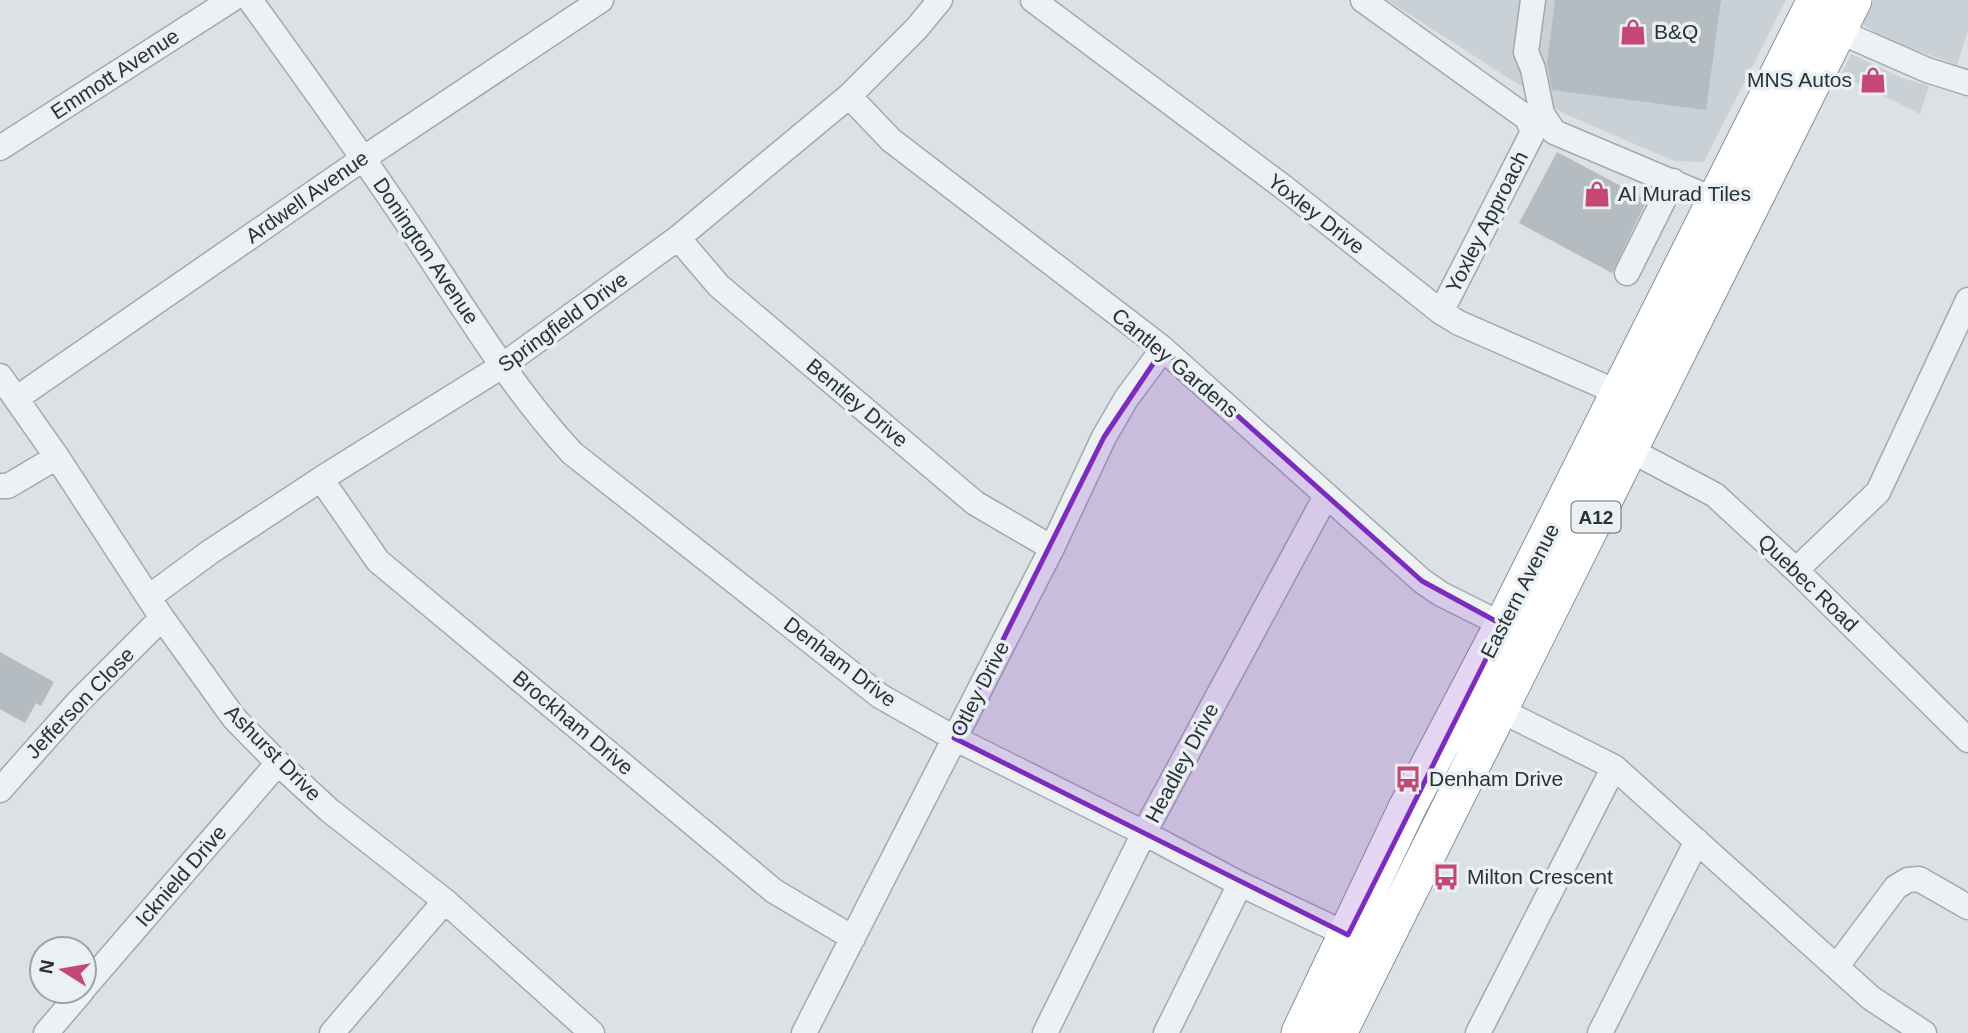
<svg xmlns="http://www.w3.org/2000/svg" width="1968" height="1033" viewBox="0 0 1968 1033" font-family="Helvetica,sans-serif">
<style>
.built{fill:#cad1d6}
.building{fill:#b4bcc1}
.lines{fill:none;stroke-linecap:round;stroke-linejoin:round}
.minor-casing{stroke:#a2a9ae;stroke-width:27}
.highway-casing{stroke:#84929b;stroke-width:39}
.minor{stroke:#eef1f4;stroke-width:24}
.highway{stroke:#fff;stroke-width:37}
.marked{fill:#7b2cbf;fill-opacity:0.2;stroke:#7b2cbf;stroke-width:5;stroke-linejoin:round}
.labels{text-anchor:middle;stroke-width:7;stroke-linejoin:round;paint-order:stroke}
.shield{fill:#ebf0f3;stroke:#626b72;stroke-width:2}
.shield-label{font-size:19px;font-weight:bold;fill:#27323a}
.poi-label{font-size:21px;fill:#27323a;stroke:#ebf0f3;text-anchor:start}
.street-label{font-size:21px;fill:#27323a;stroke:#ebf0f3}
</style>
<rect width="100%" height="100%" fill="#dce1e5"/>
<!-- built -->
<path class="built" d="M 1387,0 L 1786,0 L 1704,162 L 1674,161 L 1563,113 Z
M 1874,0 L 1968,0 L 1968,30 L 1957,65 L 1888,40 L 1863,25 Z
M 1851,54 L 1902,78 L 1929,86 L 1920,114 L 1841,75 Z"/>
<!-- building -->
<path class="building" d="M 1555,0 L 1721,0 L 1706,110 L 1552,90 L 1547,63 Z
M 1557,152 L 1647,200 L 1612,273 L 1519,223 Z
M 0,652 L 54,682 L 41,706 L 36,703 L 25,723 L 0,709 Z"/>
<g class="lines">
<!-- minor casing -->
<g class="minor-casing">
<path id="minor" d="M 250,0 C 305,76 360,152 412,230 C 463,306 510,386 572,453 L 880,696 L 954,738 L 1144,833 L 1240,884 L 1348,935
M 1033,0 L 1282,186 L 1441,312 L 1459,323 L 1619,393
M 1363,0 L 1527,118 L 1533,132 L 1441,312
M 1533,0 L 1526,52 L 1533,69 L 1542,114 L 1554,132 L 1715,200
M 1838,31 L 1927,70 L 1968,83
M 849,96 L 891,140 L 1161,347 L 1422,581 L 1441,594 L 1503,625
M 0,148 L 231,0
M 678,238 L 719,286 L 975,503 L 1052,548
M 1627,273 L 1673,181
M 0,376 L 57,457 L 162,618 L 234,718 L 278,763 L 329,810 L 445,901 L 592,1033
M 17,398 L 364,158 L 601,0
M 1630,450 L 1715,495 L 1796,570 L 1968,740
M 321,479 L 378,561 L 774,891 L 853,938
M 0,486 L 8,486 L 57,457
M 1796,570 L 1878,492 L 1968,300
M 149,597 L 210,552 L 321,479 L 502,366 L 678,238 L 849,96 L 917,28 L 940,0
M 1500,710 L 1614,767 L 1871,998 L 1924,1033
M 0,790 L 79,701 L 162,618
M 1837,966 L 1896,887 L 1908,880 L 1919,879 L 1968,907
M 84,988 L 278,763
M 46,1033 L 82,991
M 332,1033 L 445,901
M 804,1033 L 1052,548 L 1104,437 L 1126,399 L 1163,349
M 1045,1033 L 1144,833 L 1326,496
M 1166,1033 L 1240,884
M 1478,1033 L 1614,767
M 1600,1033 L 1697,841"/>
</g>
<!-- highway casing -->
<g class="highway-casing">
<path id="highway" d="M 1300,1033 L 1407,808 L 1503,625 L 1816,0
M 1338,1033 L 1853,0"/>
</g>
<!-- minor -->
<use href="#minor" class="minor"/>
<!-- highway -->
<use href="#highway" class="highway"/>
</g>
<!-- marked area -->
<path class="marked" d="M 1163,349 L 1422,581 L 1503,625 L 1348,935 L 954,738 L 1104,437 Z"/>
<!-- icons -->
<defs>
<g id="shop-bare" transform="scale(2.1)"><path d="M-5-2.5h2.3a2.7 3.5 0 0 1 5.4 0H5L5.5 6h-11ZM-1.5-2.5h3a1.5 2.3 0 0 0-3 0Z" fill="#c44774" stroke="#ebf0f3" stroke-width="2.5" paint-order="stroke"/></g>
<g id="bus-bare" transform="scale(2.1)"><path d="M-5-6H5V4H4V6H2V4H-2V6H-4V4H-5ZM-3.5-4V0h7V-4ZM-3.5 1.2v1.5H-2V1.2ZM2 1.2v1.5H3.5V1.2Z" fill="#c44774" stroke="#ebf0f3" stroke-width="2.5" paint-order="stroke"/></g>
</defs>
<g fill-rule="evenodd">
<use href="#shop-bare" x="1633" y="32"/>
<use href="#shop-bare" x="1873" y="80"/>
<use href="#shop-bare" x="1597" y="194"/>
<use href="#bus-bare" x="1408" y="779"/>
<use href="#bus-bare" x="1446" y="877"/>
</g>
<g class="labels">
<!-- shield labels -->
<rect class="shield" x="1571.5" y="501.5" width="49" height="31" rx="5"/>
<g class="shield-label">
<text x="1596" y="524">A12</text>
</g>
<!-- poi labels -->
<g class="poi-label">
<text x="1654" y="39">B&amp;Q</text>
<text x="1852" y="87" text-anchor="end">MNS Autos</text>
<text x="1618" y="201">Al Murad Tiles</text>
<text x="1429" y="786">Denham Drive</text>
<text x="1467" y="884">Milton Crescent</text>
</g>
<!-- street labels -->
<g class="street-label">
<text transform="translate(115 74) rotate(-33)" y="7">Emmott Avenue</text>
<text transform="translate(307 197) rotate(-35)" y="7">Ardwell Avenue</text>
<text transform="translate(1316 214) rotate(38)" y="7">Yoxley Drive</text>
<text transform="translate(1487 222) rotate(-63)" y="7">Yoxley Approach</text>
<text transform="translate(426 251) rotate(56)" y="7">Donington Avenue</text>
<text transform="translate(563 322) rotate(-36)" y="7">Springfield Drive</text>
<text transform="translate(1175 363) rotate(40)" y="7">Cantley Gardens</text>
<text transform="translate(857 403) rotate(40)" y="7">Bentley Drive</text>
<text transform="translate(1808 583) rotate(44)" y="7">Quebec Road</text>
<text transform="translate(1520 591) rotate(-63)" y="7">Eastern Avenue</text>
<text transform="translate(840 662) rotate(37)" y="7">Denham Drive</text>
<text transform="translate(980 689) rotate(-63)" y="7">Otley Drive</text>
<text transform="translate(80 703) rotate(-46)" y="7">Jefferson Close</text>
<text transform="translate(573 723) rotate(40)" y="7">Brockham Drive</text>
<text transform="translate(273 753) rotate(45)" y="7">Ashurst Drive</text>
<text transform="translate(1182 763) rotate(-62)" y="7">Headley Drive</text>
<text transform="translate(181 876) rotate(-49)" y="7">Icknield Drive</text>
</g>
</g>
<!-- north arrow -->
<g transform="translate(63 970) rotate(281)"><circle r="33" fill="#ebf0f3" stroke="#9da4a9" stroke-width="2"/>
<path d="M0-5L12 26L0 18L-12 26Z" fill="#c44774"/>
<text y="-10" font-size="19" font-weight="bold" text-anchor="middle" fill="#27323a">N</text>
</g>
</svg>
